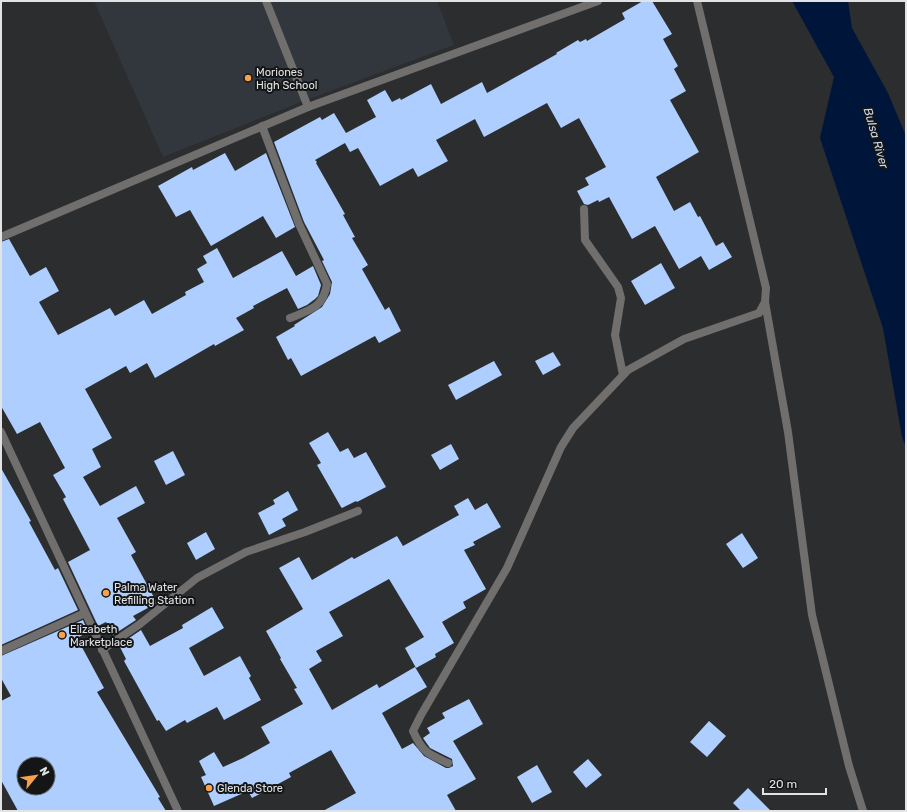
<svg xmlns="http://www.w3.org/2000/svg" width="907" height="812" viewBox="0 0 907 812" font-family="Rubik,sans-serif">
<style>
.built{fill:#32373e}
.water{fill:#00153a}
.building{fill:#adcefe;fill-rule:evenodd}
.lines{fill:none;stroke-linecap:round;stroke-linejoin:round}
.service{stroke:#706f6e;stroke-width:8}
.minor{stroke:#706f6e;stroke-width:8}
.poi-dot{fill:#f8a04b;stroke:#141516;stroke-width:1.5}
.labels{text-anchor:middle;stroke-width:4;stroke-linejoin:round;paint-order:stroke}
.poi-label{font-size:11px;fill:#e2e3e5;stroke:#141516;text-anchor:start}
.water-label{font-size:12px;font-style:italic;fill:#cbd9ed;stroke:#141516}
</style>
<rect width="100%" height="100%" fill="#2b2d2f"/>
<!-- built -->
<path class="built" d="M 94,1 L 437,1 L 454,45 L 301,102 L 163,157 Z"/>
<!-- water -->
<path class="water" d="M 792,1 L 848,1 L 852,28 L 888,93 L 906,136 L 906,447 L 902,437 L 883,328 L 820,138 L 834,77 Z"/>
<!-- building -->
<path class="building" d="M 643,1 L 652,1 L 672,34 L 663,39 L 678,66 L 674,69 L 686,91 L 670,100 L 699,152 L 656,177 L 674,211 L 690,202 L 698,217 L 700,216 L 716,246 L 723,242 L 732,257 L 709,270 L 701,256 L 679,269 L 655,226 L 632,239 L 609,197 L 599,202 L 598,200 L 588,205 L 584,204 L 577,191 L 589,185 L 585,178 L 606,167 L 579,118 L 561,128 L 547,103 L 484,137 L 475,119 L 436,140 L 448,161 L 418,177 L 413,168 L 380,186 L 358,148 L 350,152 L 345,143 L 315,160 L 317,162 L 316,163 L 345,214 L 343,215 L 355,237 L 352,238 L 368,265 L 362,269 L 385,310 L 389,307 L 401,331 L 379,343 L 375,336 L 301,376 L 291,358 L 288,360 L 276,337 L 295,326 L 294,325 L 322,307 L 330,294 L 332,282 L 322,261 L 324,260 L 304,222 L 274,142 L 320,117 L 322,120 L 334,113 L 346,133 L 376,117 L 367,100 L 385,90 L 392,102 L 400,98 L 401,100 L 431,84 L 441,104 L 482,82 L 487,93 L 557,54 L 556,53 L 578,40 L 580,42 L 586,39 L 587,41 L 625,19 L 622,13 Z
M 225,153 L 235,171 L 266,153 L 295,227 L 276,238 L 263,216 L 211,246 L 190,210 L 176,217 L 158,186 L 192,167 L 193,170 Z
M 9,239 L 30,276 L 46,267 L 59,291 L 39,302 L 58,335 L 110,308 L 115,316 L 144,300 L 152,314 L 186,295 L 185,292 L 204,282 L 197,269 L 207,263 L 203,256 L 217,248 L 233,278 L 282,251 L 296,276 L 313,266 L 321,285 L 318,296 L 315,299 L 307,305 L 298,309 L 287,288 L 253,306 L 254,308 L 236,318 L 244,330 L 215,346 L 214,344 L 155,378 L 147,363 L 130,373 L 126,366 L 85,389 L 112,438 L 92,449 L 101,467 L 83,477 L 100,506 L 136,486 L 145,503 L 117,518 L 136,552 L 131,555 L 157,603 L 133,616 L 136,620 L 113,635 L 106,622 L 98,626 L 68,562 L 90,550 L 63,499 L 66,497 L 53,475 L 65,468 L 40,422 L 17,434 L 1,406 L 1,242 Z
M 661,263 L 675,288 L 645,305 L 631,281 Z
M 553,352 L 561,365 L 543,375 L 535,361 Z
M 494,361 L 502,375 L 456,400 L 448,385 Z
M 328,432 L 340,452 L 348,448 L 354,458 L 366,452 L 386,487 L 357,502 L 356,501 L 342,508 L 341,507 L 317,465 L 321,463 L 309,443 Z
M 451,444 L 459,459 L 440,470 L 431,455 Z
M 173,451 L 185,475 L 166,485 L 154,461 Z
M 1,468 L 31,521 L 29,522 L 55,570 L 58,568 L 78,610 L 1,645 Z
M 288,491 L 298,510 L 282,519 L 286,526 L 269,535 L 258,513 L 275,504 L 273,500 Z
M 468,498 L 475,510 L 487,503 L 501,527 L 473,542 L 475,545 L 464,550 L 486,589 L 463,602 L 466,608 L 442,622 L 454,643 L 435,654 L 436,657 L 416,668 L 405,648 L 424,637 L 389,579 L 329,612 L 343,636 L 316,651 L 322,661 L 309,669 L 332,710 L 377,684 L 379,688 L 415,667 L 427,687 L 382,713 L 402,749 L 413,743 L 424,756 L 446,768 L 449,768 L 453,766 L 452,759 L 430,748 L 423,738 L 430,733 L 427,728 L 445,718 L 442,713 L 469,699 L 483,724 L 453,741 L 476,779 L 447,795 L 456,811 L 323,811 L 356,793 L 331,750 L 289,773 L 291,777 L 252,798 L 248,791 L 214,806 L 201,777 L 206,775 L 199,761 L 214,752 L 223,767 L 243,758 L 270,743 L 261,727 L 303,704 L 294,689 L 297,688 L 280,659 L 281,658 L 266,631 L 303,609 L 279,568 L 299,557 L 312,580 L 352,557 L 354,559 L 397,536 L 403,546 L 459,515 L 454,506 Z
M 206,532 L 215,549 L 196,560 L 187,543 Z
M 742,533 L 758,558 L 743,568 L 726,544 Z
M 212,607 L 224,628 L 189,648 L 204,676 L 240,656 L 251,676 L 249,678 L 261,700 L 224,720 L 217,707 L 187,723 L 185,720 L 166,731 L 159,720 L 157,721 L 124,661 L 126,659 L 119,645 L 141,630 L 150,646 L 183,628 L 182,625 Z
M 83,620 L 88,632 L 77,638 L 104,688 L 97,692 L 160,797 L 158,798 L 166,811 L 18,811 L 1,780 L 1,701 L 11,696 L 1,678 L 1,656 ZM 24,764 L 48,764 L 48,788 L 24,788 Z
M 709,721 L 726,736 L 707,757 L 690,742 Z
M 588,759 L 602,775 L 586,788 L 573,772 Z
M 537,765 L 552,792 L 532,803 L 517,777 Z
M 748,788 L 771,811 L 741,811 L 733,803 Z"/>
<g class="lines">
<!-- service -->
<path class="service" d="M 266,1 L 308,107"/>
<!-- minor -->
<path class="minor" d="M 262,126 L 299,224 L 327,284 C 323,308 310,310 290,318
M 584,209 L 585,240 L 618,287 L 621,298 L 615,335 L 623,375
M 1,237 L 308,107 L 598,1
M 765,302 L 788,432 L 812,615 L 849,766 L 863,811
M 1,432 L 178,811
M 102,650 L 140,624 L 197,578 L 246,552 L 305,532 L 358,511
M 1,651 L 85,613
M 448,763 C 428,754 423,753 413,731 L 421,715 L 507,568 L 561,447 L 573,428 L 628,370 L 684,339 L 759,313 L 765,302 L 766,288 L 697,1"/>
</g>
<!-- markers -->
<g class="poi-dot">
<circle cx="248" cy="78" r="4"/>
<circle cx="106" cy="593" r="4"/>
<circle cx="62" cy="635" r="4"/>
<circle cx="209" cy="788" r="4"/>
</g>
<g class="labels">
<!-- poi labels -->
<g class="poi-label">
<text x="256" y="76">Moriones<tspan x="256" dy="13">High School</tspan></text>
<text x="114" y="591">Palma Water<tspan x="114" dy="13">Refilling Station</tspan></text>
<text x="70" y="633">Elizabeth<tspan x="70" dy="13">Marketplace</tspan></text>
<text x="217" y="792">Glenda Store</text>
</g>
<!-- water labels -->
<g class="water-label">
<text transform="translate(876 138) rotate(74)" y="4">Bulsa River</text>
</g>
</g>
<!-- border -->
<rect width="907" height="812" fill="none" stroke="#e2e3e5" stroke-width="4"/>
<!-- north arrow -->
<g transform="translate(36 776) rotate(61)"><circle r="19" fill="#141516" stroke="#666769"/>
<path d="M0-3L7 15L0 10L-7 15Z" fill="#f8a04b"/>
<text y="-6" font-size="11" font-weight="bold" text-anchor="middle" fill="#e2e3e5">N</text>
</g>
<!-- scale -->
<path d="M763 788v6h63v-6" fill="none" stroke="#e2e3e5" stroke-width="2"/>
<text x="769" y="788" font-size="12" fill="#e2e3e5" stroke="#141516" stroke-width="3" paint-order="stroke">20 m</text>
</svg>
